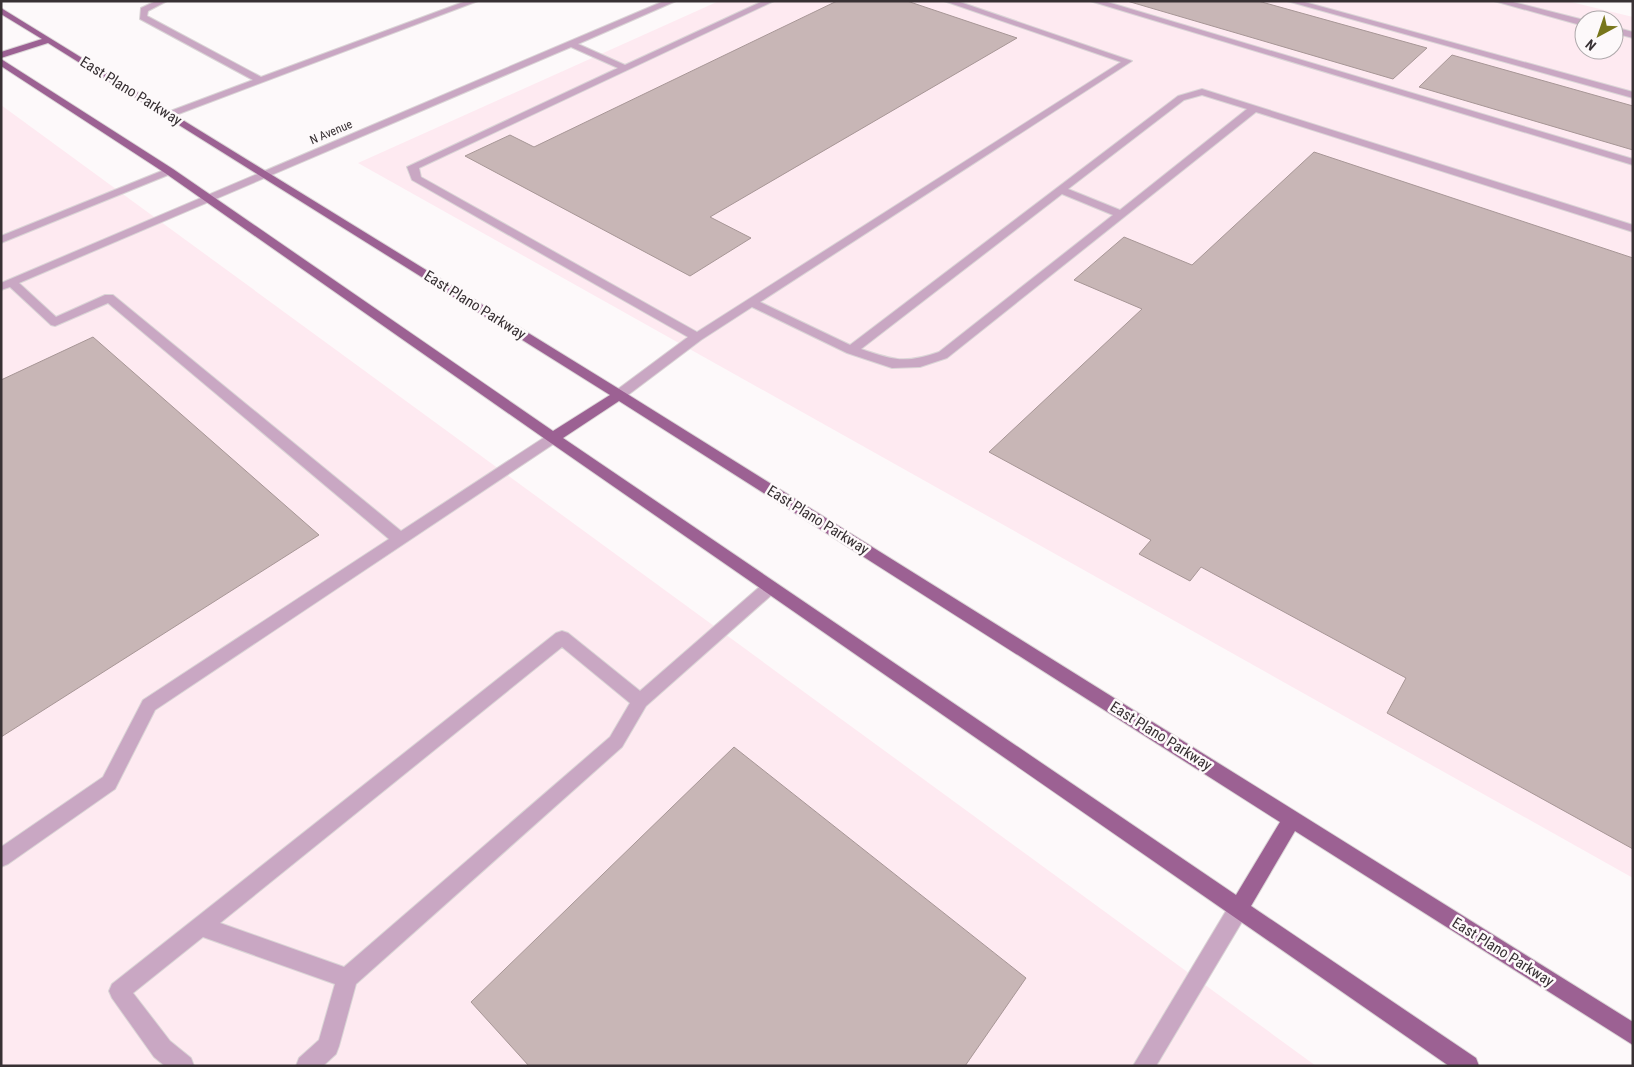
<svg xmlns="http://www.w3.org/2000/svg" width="1634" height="1067" viewBox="0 0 1634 1067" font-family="'Roboto Condensed',sans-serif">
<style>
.built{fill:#feeaf1;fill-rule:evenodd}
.building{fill:#c8b6b6;stroke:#a79696}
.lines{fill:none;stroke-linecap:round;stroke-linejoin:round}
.minor-casing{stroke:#dad5d6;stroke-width:2}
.major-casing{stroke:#dad5d6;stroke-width:2}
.minor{fill:#c9a7c3;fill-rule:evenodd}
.major{fill:#9c6193;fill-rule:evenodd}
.labels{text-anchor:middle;stroke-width:5;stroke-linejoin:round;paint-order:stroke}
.far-street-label{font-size:12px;fill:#383134;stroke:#fdf9fa}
.street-label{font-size:15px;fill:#383134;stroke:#fdf9fa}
</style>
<rect width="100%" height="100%" fill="#fdf9fa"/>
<!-- built -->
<path class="built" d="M 719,1 L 1567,1 L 1633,17 L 1633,878 L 358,163 ZM 1584,20 L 1614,20 L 1614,50 L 1584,50 Z
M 1,105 L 1316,1066 L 1,1066 Z"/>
<!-- building -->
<path class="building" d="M 837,1 L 907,1 L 1017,38 L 710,217 L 751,238 L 690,276 L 465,156 L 510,135 L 534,147 Z
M 1127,1 L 1258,1 L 1427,48 L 1393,79 Z
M 1452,55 L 1633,106 L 1633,150 L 1419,87 Z
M 1314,152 L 1633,258 L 1633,849 L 1387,713 L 1406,678 L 1201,567 L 1190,581 L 1139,554 L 1151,540 L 989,452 L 1142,309 L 1074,280 L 1124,237 L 1192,265 Z
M 93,337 L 319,535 L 1,737 L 1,380 Z
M 734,747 L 1026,978 L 965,1066 L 529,1066 L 471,1002 Z"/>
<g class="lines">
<!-- minor casing -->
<g class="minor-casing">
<path id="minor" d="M 156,1 L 167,1 L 148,11 L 147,16 L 261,77 L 466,1 L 478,1 L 168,118 L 163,115 L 165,113 L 253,80 L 140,19 L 141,8 Z
M 664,1 L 676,1 L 578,44 L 625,65 L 763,1 L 774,1 L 419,168 L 421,177 L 697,332 L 1121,62 L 944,1 L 957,1 L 1132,61 L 760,302 L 850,345 L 1178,96 L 1202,89 L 1633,225 L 1633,232 L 1256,112 L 947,358 L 920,367 L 892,368 L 847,353 L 752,307 L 701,340 L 624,398 L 619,399 L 612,395 L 614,392 L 688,337 L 412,180 L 407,167 L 618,68 L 571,47 L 19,283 L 56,317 L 105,295 L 113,295 L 401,531 L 548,435 L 558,435 L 560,438 L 558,441 L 155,710 L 115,789 L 8,864 L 1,867 L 1,847 L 103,777 L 143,700 L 389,539 L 108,303 L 55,326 L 51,325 L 10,287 L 1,290 L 1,283 ZM 1202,95 L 1247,109 L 1120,210 L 1068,189 L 1184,100 ZM 1062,194 L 1113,215 L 939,352 C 905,364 893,360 861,349 Z
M 1090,1 L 1104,1 L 1633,159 L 1633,165 Z
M 1287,1 L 1301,1 L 1633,92 L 1633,98 Z
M 1494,1 L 1509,1 L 1584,20 L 1584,26 Z
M 1614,27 L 1633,32 L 1633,38 L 1614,33 Z
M 169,168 L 174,171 L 173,173 L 1,243 L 1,236 Z
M 770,581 L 776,583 L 778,587 L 776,591 L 646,706 L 622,747 L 356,984 L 339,1046 L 336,1054 L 323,1066 L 296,1066 L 299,1058 L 319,1040 L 335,984 L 203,937 L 133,993 L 170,1041 L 191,1058 L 194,1066 L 165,1066 L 154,1057 L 112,998 L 109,991 L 112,984 L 556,633 L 562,631 L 568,633 L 640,691 L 764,583 ZM 562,647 L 630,703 L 610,737 L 344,967 L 220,923 Z
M 1239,898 L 1246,901 L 1249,908 L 1246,915 L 1156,1066 L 1133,1066 L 1232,901 Z"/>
</g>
<!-- major casing -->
<g class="major-casing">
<path id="major" d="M 1,8 L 624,392 L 1633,1022 L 1633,1045 L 1295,831 L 1251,906 L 1476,1058 L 1479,1066 L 1449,1066 L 548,441 L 165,173 L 1,66 L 1,59 L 173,169 L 553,431 L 610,395 L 48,43 L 1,58 L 1,52 L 42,39 L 1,14 ZM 619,401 L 1280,822 L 1236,895 L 563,438 Z"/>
</g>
<!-- minor -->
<use href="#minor" class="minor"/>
<!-- major -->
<use href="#major" class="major"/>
</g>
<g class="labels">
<!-- far-street labels -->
<g class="far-street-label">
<text transform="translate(331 132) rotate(-23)" y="4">N Avenue</text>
</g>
<!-- street labels -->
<g class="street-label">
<text transform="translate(131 91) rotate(32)" y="5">East Plano Parkway</text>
<text transform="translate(475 305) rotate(32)" y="5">East Plano Parkway</text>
<text transform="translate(818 520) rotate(32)" y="5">East Plano Parkway</text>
<text transform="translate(1161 736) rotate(32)" y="5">East Plano Parkway</text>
<text transform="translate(1503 952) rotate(32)" y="5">East Plano Parkway</text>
</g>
</g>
<!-- border -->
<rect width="1634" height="1067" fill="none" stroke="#383134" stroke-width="5"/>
<!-- north arrow -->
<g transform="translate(1599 35) rotate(220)"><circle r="24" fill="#fdf9fa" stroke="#aea9ab"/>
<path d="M0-4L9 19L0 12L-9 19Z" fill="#78761b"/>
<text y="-8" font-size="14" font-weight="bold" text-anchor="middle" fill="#383134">N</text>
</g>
</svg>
